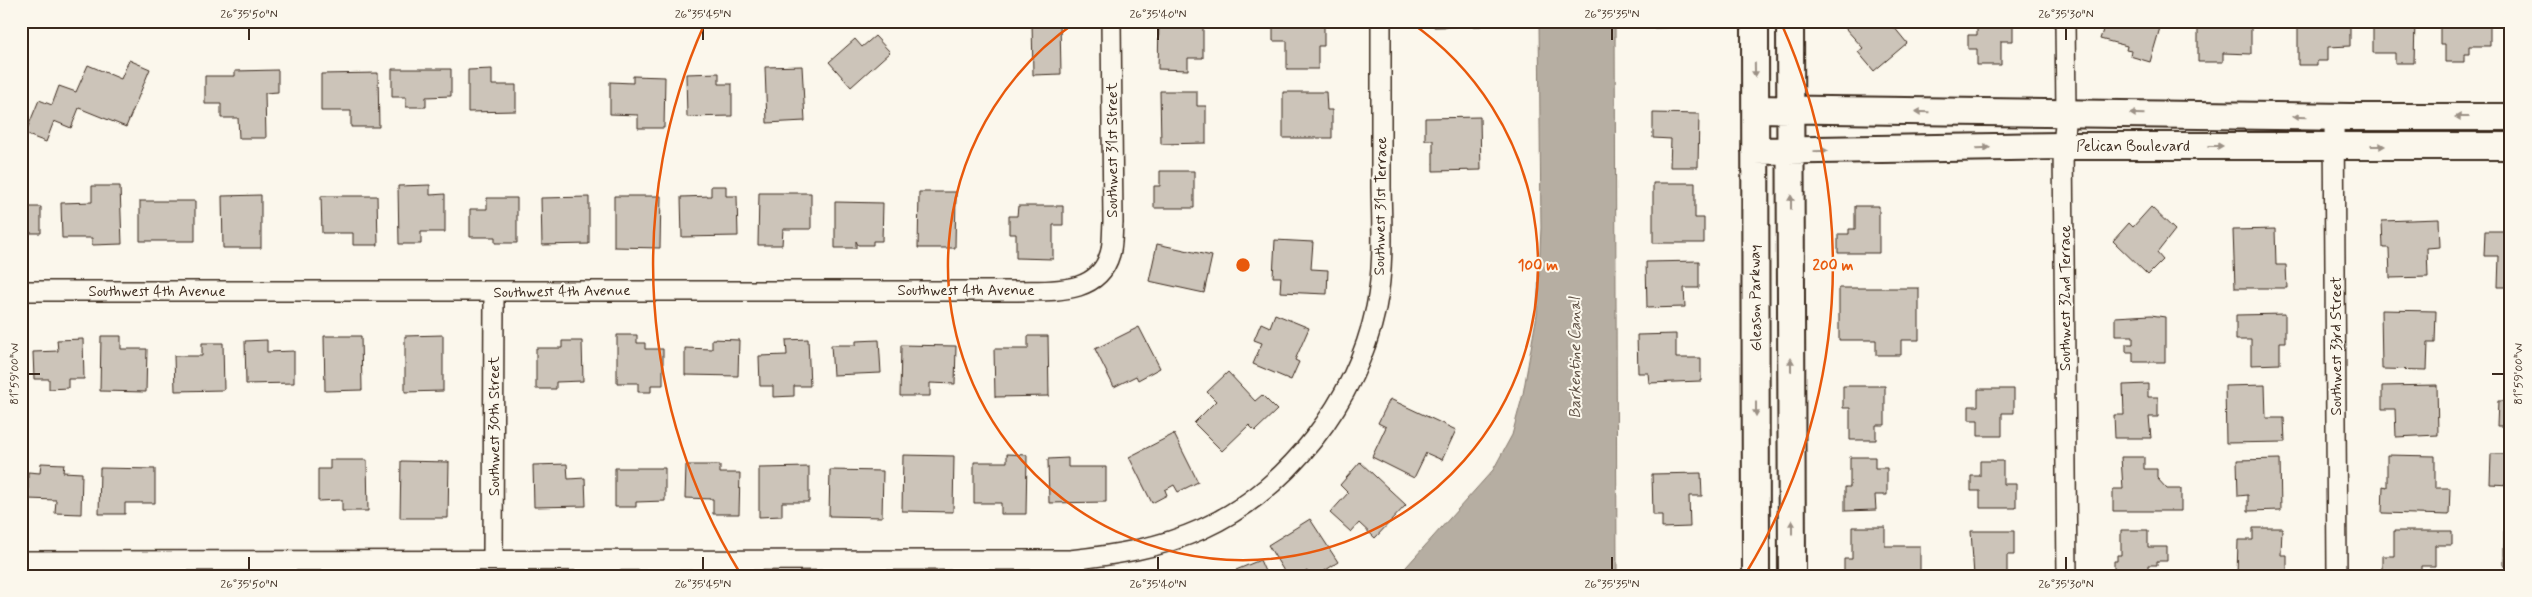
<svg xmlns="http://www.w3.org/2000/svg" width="2532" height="597" viewBox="0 0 2532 597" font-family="Mynerve,sans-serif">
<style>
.water{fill:#b6aea2;stroke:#85796d}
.building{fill:#ccc4b9;stroke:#3b2a1e}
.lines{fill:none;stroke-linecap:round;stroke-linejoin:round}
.street-casing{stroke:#3b2a1e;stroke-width:22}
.secondary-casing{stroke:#3b2a1e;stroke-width:30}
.street{stroke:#fbf7ec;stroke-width:19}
.secondary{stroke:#fbf7ec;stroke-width:26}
.oneway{fill:#9b9085}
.ticks{fill:none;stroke:#3b2a1e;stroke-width:2}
.ring{fill:none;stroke:#e8590c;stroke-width:2.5}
.labels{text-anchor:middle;stroke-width:4;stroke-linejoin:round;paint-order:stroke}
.street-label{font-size:15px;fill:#3b2a1e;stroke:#fbf7ec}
.water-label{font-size:16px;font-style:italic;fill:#605246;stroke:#fbf7ec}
.centre{fill:#e8590c;stroke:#fbf7ec;stroke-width:2.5}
.ring-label{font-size:15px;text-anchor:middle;font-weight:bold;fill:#e8590c;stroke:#fbf7ec;stroke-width:4;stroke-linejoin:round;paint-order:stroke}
.neatline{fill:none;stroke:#3b2a1e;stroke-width:2}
.ticks-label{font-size:12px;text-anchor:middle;fill:#3b2a1e}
</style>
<rect width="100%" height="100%" fill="#fbf7ec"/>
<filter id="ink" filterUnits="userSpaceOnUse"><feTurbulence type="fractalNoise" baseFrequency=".02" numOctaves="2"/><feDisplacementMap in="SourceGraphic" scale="10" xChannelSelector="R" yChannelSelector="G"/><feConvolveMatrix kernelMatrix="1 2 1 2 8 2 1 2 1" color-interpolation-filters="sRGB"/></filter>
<g filter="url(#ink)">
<!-- water -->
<path class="water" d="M 1539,21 L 1615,21 L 1617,576 L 1398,576 L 1493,470 L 1512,435 L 1523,394 L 1537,314 L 1541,228 Z"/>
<!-- building -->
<path class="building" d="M 1032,21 L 1060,21 L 1061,74 L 1033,75 Z
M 1273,21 L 1324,21 L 1324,46 L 1318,46 L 1318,69 L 1287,69 L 1287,41 L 1273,41 Z
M 1434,21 L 1481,21 L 1481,26 L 1434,27 Z
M 1652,21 L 1688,21 L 1688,27 L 1652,28 Z
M 1853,21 L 1875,21 L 1877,23 L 1889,21 L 1907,43 L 1874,71 L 1858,52 L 1863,48 L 1845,28 Z
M 1977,21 L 2013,21 L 2013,41 L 2001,41 L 2001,65 L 1977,65 L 1977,49 L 1968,49 L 1968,35 L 1977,35 Z
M 2106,21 L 2162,21 L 2150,62 L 2130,56 L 2131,51 L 2126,50 L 2127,46 L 2100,39 Z
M 2198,21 L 2251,21 L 2251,54 L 2223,53 L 2223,62 L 2198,62 Z
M 2298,21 L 2350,21 L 2350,46 L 2328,47 L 2328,61 L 2317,61 L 2317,65 L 2298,65 Z
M 2384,21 L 2415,21 L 2414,63 L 2395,63 L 2395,53 L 2373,53 L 2373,29 L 2384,29 Z
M 2454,21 L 2490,24 L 2490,46 L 2469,46 L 2469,54 L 2464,54 L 2464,62 L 2445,62 L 2445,44 L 2440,44 L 2440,24 L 2454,24 Z
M 1159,22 L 1203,22 L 1203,58 L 1188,58 L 1188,70 L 1158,69 Z
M 875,36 L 890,52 L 851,87 L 829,62 L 855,39 L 862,47 Z
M 129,60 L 150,69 L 126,127 L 79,108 L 71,128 L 54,121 L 46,142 L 25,134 L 39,100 L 52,105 L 59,86 L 76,92 L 88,65 L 121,79 Z
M 802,66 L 805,121 L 767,123 L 765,67 Z
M 392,69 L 451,69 L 451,96 L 426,97 L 426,107 L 406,107 L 406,97 L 392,97 Z
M 492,69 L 492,85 L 516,85 L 516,111 L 468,112 L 468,70 Z
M 278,70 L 278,92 L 265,93 L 266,138 L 239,138 L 238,118 L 221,118 L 221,104 L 205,104 L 205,76 L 235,76 L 235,71 Z
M 378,73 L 379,127 L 351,127 L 351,111 L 321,111 L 321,74 Z
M 719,73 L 719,84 L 732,84 L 732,116 L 687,117 L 686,74 Z
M 633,76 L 665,77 L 664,128 L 638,128 L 638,115 L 610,114 L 610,82 L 633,83 Z
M 1160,91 L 1197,91 L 1197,106 L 1206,106 L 1206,143 L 1161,144 Z
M 1283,92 L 1326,92 L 1327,110 L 1332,110 L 1332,138 L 1283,138 Z
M 1653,113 L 1699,114 L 1698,167 L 1670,167 L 1671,139 L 1653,138 Z
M 1480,117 L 1481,170 L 1433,171 L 1433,140 L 1425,140 L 1425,118 Z
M 1160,171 L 1194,171 L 1194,208 L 1154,208 L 1154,186 L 1160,186 Z
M 1653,183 L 1695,183 L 1695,218 L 1704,218 L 1704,243 L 1653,243 Z
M 430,185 L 430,195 L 445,194 L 445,232 L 421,232 L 421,244 L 399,244 L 398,186 Z
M 92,186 L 120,186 L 122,244 L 92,245 L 92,238 L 62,238 L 61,203 L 92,202 Z
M 711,186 L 726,186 L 726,196 L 737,196 L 738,236 L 682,237 L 681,197 L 711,196 Z
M 919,192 L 956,192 L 955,248 L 918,248 Z
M 759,193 L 811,193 L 811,229 L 783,229 L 782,245 L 758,245 Z
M 261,195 L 261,248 L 223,248 L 222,196 Z
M 321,196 L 377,196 L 378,245 L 353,245 L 353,233 L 322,233 Z
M 614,196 L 661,196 L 660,248 L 614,247 Z
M 21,197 L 29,197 L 29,207 L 41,207 L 41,233 L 21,233 Z
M 589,197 L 589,244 L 542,245 L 541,198 Z
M 487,198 L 517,198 L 517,243 L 495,243 L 495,237 L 470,237 L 470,209 L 487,209 Z
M 140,201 L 195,201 L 195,241 L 140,241 Z
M 835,202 L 883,203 L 882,241 L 873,241 L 873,245 L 858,245 L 856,241 L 856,248 L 835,248 Z
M 1018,206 L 1063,206 L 1063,225 L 1053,225 L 1053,259 L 1016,258 L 1016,234 L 1009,234 L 1009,216 L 1017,216 Z
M 1855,206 L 1879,206 L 1879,253 L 1838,253 L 1838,234 L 1849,234 L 1849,229 L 1855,229 Z
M 2151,207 L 2175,230 L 2157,253 L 2163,260 L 2148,275 L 2113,241 L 2129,223 L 2133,227 Z
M 2439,219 L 2440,247 L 2427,248 L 2428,277 L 2390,278 L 2389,248 L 2383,248 L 2382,221 Z
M 2275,229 L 2276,265 L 2286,265 L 2287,288 L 2235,288 L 2233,230 Z
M 2485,231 L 2511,231 L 2511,287 L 2498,287 L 2499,256 L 2484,256 Z
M 1275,240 L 1313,242 L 1311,269 L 1328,270 L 1327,294 L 1280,292 L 1281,277 L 1273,277 Z
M 1157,244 L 1212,256 L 1204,293 L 1149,281 Z
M 1699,261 L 1699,288 L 1684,288 L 1685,307 L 1647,308 L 1646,262 Z
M 1839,288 L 1919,288 L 1919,340 L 1901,340 L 1901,355 L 1876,355 L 1876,340 L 1839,340 Z
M 2381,310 L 2436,311 L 2435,343 L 2428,343 L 2427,370 L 2382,369 Z
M 1275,314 L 1309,328 L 1295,360 L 1299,362 L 1291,380 L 1253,364 L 1262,343 L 1254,340 L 1261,323 L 1270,327 Z
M 2285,314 L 2285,342 L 2280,342 L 2280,364 L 2251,365 L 2251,340 L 2236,340 L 2236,315 Z
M 2151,315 L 2165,317 L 2165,362 L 2133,362 L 2133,352 L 2126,352 L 2126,344 L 2133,344 L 2133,336 L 2115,336 L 2115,317 Z
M 1139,327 L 1160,368 L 1138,380 L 1136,376 L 1114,387 L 1095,349 Z
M 2507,329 L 2511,329 L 2511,351 L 2507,351 Z
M 1676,334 L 1676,358 L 1701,358 L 1701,381 L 1649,383 L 1648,373 L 1638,373 L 1637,335 Z
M 443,335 L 443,391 L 405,392 L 405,336 Z
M 617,335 L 637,335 L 637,343 L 645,343 L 645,349 L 663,349 L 663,385 L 651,385 L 651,392 L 638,392 L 638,383 L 617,383 Z
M 101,336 L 121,336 L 121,349 L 147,349 L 146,392 L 100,391 Z
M 324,336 L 361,336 L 362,390 L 325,391 Z
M 1028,336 L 1048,336 L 1049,396 L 995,397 L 994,349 L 1028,349 Z
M 83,339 L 84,379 L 68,379 L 68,388 L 49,389 L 49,379 L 34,379 L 33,352 L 58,351 L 57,340 Z
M 712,339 L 739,340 L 738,376 L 685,375 L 685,348 L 712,349 Z
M 808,339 L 810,386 L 794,386 L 794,396 L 773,397 L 773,386 L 760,386 L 759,356 L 787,355 L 786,340 Z
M 267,340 L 267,352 L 294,351 L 294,383 L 246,384 L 245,341 Z
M 879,340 L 881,373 L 833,375 L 831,345 L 856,345 L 856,341 Z
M 562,341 L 582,341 L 583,381 L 556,382 L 556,389 L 536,389 L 536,348 L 562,348 Z
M 202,343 L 223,343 L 224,390 L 175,391 L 174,356 L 202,356 Z
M 901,345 L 956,346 L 955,384 L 930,383 L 930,396 L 900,396 Z
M 1228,372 L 1255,401 L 1262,395 L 1277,410 L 1255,431 L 1249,425 L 1222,451 L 1194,423 L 1216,401 L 1207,392 Z
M 2148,384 L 2148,397 L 2158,397 L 2158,417 L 2149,417 L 2151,438 L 2115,438 L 2114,415 L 2124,415 L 2123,385 Z
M 2265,385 L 2266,418 L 2284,418 L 2285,442 L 2226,443 L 2225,386 Z
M 2437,385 L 2438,435 L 2396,437 L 2395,409 L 2382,409 L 2382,386 Z
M 1843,386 L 1885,386 L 1885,425 L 1876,425 L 1876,440 L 1850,440 L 1850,408 L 1843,408 Z
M 1978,389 L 2014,389 L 2014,413 L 2002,413 L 2002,436 L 1978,436 L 1978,420 L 1969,420 L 1969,406 L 1978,406 Z
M 1390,399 L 1456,430 L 1442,460 L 1426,453 L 1414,478 L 1372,457 L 1386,427 L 1378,423 Z
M 2498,401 L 2511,401 L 2511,426 L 2497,426 Z
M 1174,434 L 1198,482 L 1178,492 L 1174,485 L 1165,490 L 1167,495 L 1152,503 L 1129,457 Z
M 1007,454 L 1027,455 L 1026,514 L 1001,514 L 1001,503 L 974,503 L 974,462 L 1007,462 Z
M 2491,454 L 2511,454 L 2511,485 L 2490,484 Z
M 903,455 L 954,456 L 953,512 L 902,511 Z
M 2387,455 L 2435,456 L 2435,488 L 2450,488 L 2449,515 L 2382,513 L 2383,486 L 2387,487 Z
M 1850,457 L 1875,457 L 1875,468 L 1887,468 L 1887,495 L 1875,495 L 1876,510 L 1845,511 L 1845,487 L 1850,487 Z
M 2121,457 L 2144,457 L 2144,469 L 2157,469 L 2157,478 L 2167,489 L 2181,489 L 2181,511 L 2113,511 L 2113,489 L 2123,489 Z
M 1068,458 L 1068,467 L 1106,467 L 1106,502 L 1049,503 L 1048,459 Z
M 2280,459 L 2281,510 L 2248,511 L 2248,495 L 2238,496 L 2237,460 Z
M 330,460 L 367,460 L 368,511 L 342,511 L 342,500 L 318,501 L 318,469 L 330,469 Z
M 401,461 L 449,462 L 448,518 L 400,518 Z
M 1980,461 L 2003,461 L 2003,484 L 2016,484 L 2016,508 L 1980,508 L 1980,491 L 1971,491 L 1971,476 L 1980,476 Z
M 1360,462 L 1406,505 L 1375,538 L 1359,523 L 1351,532 L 1330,513 L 1348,493 L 1340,485 Z
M 41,463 L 64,464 L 63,472 L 82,473 L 81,514 L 55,513 L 56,500 L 28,499 L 28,472 L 40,473 Z
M 567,464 L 568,479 L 585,478 L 586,506 L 534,507 L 533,465 Z
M 686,465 L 720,465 L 720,473 L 740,473 L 739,514 L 713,514 L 713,499 L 685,498 Z
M 809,467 L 809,502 L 782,502 L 782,516 L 759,517 L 759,468 Z
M 100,468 L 155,469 L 155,503 L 125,503 L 125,514 L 99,514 Z
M 615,468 L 665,468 L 665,501 L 636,502 L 636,507 L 615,507 Z
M 830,470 L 883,471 L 882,517 L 829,516 Z
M 1701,473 L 1702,496 L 1689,496 L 1690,527 L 1662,528 L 1662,515 L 1653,515 L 1652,474 Z
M 1310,519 L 1338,562 L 1317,576 L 1311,576 L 1307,571 L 1299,576 L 1287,576 L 1268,545 Z
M 1852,527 L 1885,527 L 1885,546 L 1920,546 L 1920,576 L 1844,576 L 1844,559 L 1852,559 Z
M 2253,528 L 2282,528 L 2281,555 L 2287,555 L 2287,576 L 2237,576 L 2238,540 L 2253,540 Z
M 2504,529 L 2511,529 L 2511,566 L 2504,566 Z
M 2121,530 L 2148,530 L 2148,547 L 2167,547 L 2167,561 L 2157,561 L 2157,565 L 2148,565 L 2148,576 L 2114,576 L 2114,561 L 2117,561 L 2117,555 L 2121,555 Z
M 1971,531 L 2014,531 L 2014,555 L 2007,555 L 2007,576 L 1974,576 Z
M 2394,531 L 2452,531 L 2452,545 L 2435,545 L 2435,566 L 2421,566 L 2421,576 L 2382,576 L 2382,556 L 2394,556 Z
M 1260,560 L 1267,576 L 1238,576 L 1236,570 Z"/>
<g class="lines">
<!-- street casing -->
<g class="street-casing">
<path id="street" d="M 2065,21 L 2066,113 L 2063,146 L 2067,576
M 2334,117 L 2337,576
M 21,291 L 1017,291 C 1051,290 1098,296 1110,254 C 1113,245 1112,233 1113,223 L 1111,21
M 493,560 L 494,292
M 21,561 L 1070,560 C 1115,555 1160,548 1202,529 C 1288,490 1356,401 1376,308 C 1384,268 1382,228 1381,187 C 1381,132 1381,77 1381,21"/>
</g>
<!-- secondary casing -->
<g class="secondary-casing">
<path id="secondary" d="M 1755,21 L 1756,576
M 1790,21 L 1792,576
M 1756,109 L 2350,117 L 2511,117
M 1755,151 L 2063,146 L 2511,146"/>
</g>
<!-- street -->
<use href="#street" class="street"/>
<!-- secondary -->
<use href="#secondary" class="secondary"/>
</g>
<!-- one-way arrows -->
<defs><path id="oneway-solid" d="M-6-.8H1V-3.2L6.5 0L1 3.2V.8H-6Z" transform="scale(1.25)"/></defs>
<g class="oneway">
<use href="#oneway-solid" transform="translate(1755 70) rotate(89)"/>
<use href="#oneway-solid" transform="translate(1922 112) rotate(-179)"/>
<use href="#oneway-solid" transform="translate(2137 114) rotate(-179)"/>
<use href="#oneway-solid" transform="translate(2300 117) rotate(-179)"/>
<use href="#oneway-solid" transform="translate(2462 117) rotate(180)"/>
<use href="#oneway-solid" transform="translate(2216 146)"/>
<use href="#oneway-solid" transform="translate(2378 146)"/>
<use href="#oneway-solid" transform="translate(1983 148) rotate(-1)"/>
<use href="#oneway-solid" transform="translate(1821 151) rotate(-1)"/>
<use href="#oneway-solid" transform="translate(1791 202) rotate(-90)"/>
<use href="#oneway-solid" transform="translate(1791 365) rotate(-90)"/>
<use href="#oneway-solid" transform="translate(1756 409) rotate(90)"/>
<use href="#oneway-solid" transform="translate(1792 527) rotate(-90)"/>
</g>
</g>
<!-- ticks -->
<path class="ticks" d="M 249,28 L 249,40M 703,28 L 703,40M 1158,28 L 1158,40M 1612,28 L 1612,40M 2066,28 L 2066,40M 28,374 L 40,374M 2492,374 L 2504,374M 249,557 L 249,570M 703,557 L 703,570M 1158,557 L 1158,570M 1612,557 L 1612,570M 2066,557 L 2066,570"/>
<!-- distance rings -->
<g class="ring">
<path d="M1410 22A295 295 0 1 1 1076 22"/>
<path d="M740 573A590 590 0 0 1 704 25M1782 25A590 590 0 0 1 1746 573"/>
</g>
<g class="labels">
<!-- street labels -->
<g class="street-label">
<text x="2133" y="151">Pelican Boulevard</text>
<text transform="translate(1112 150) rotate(-90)" y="5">Southwest 31st Street</text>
<text transform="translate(1380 206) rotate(-89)" y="5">Southwest 31st Terrace</text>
<text x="966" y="295">Southwest 4th Avenue</text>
<text x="157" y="296">Southwest 4th Avenue</text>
<text transform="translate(562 291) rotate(-1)" y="5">Southwest 4th Avenue</text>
<text transform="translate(1755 298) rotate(-91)" y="5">Gleason Parkway</text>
<text transform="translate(2065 298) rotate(-90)" y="5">Southwest 32nd Terrace</text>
<text transform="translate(2336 346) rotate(-90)" y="5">Southwest 33rd Street</text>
<text transform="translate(494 426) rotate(-90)" y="5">Southwest 30th Street</text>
</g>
<!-- water labels -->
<g class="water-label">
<text transform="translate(1574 358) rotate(-90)" y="6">Barkentine Canal</text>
</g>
</g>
<circle cx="1243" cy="265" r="8" class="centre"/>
<g class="ring-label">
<text x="1538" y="270">100 m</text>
<text x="1833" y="270">200 m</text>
</g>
<!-- margin -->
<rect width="2532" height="597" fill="none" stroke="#fbf7ec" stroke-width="55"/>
<rect x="28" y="28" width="2476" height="542" class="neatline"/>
<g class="ticks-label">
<text x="249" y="18">26°35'50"N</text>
<text x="703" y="18">26°35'45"N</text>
<text x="1158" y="18">26°35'40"N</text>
<text x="1612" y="18">26°35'35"N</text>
<text x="2066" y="18">26°35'30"N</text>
<text transform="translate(2518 374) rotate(-90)" y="4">81°59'00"W</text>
<text transform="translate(14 374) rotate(-90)" y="4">81°59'00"W</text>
<text x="249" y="588">26°35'50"N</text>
<text x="703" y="588">26°35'45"N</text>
<text x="1158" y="588">26°35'40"N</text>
<text x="1612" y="588">26°35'35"N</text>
<text x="2066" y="588">26°35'30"N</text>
</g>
</svg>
